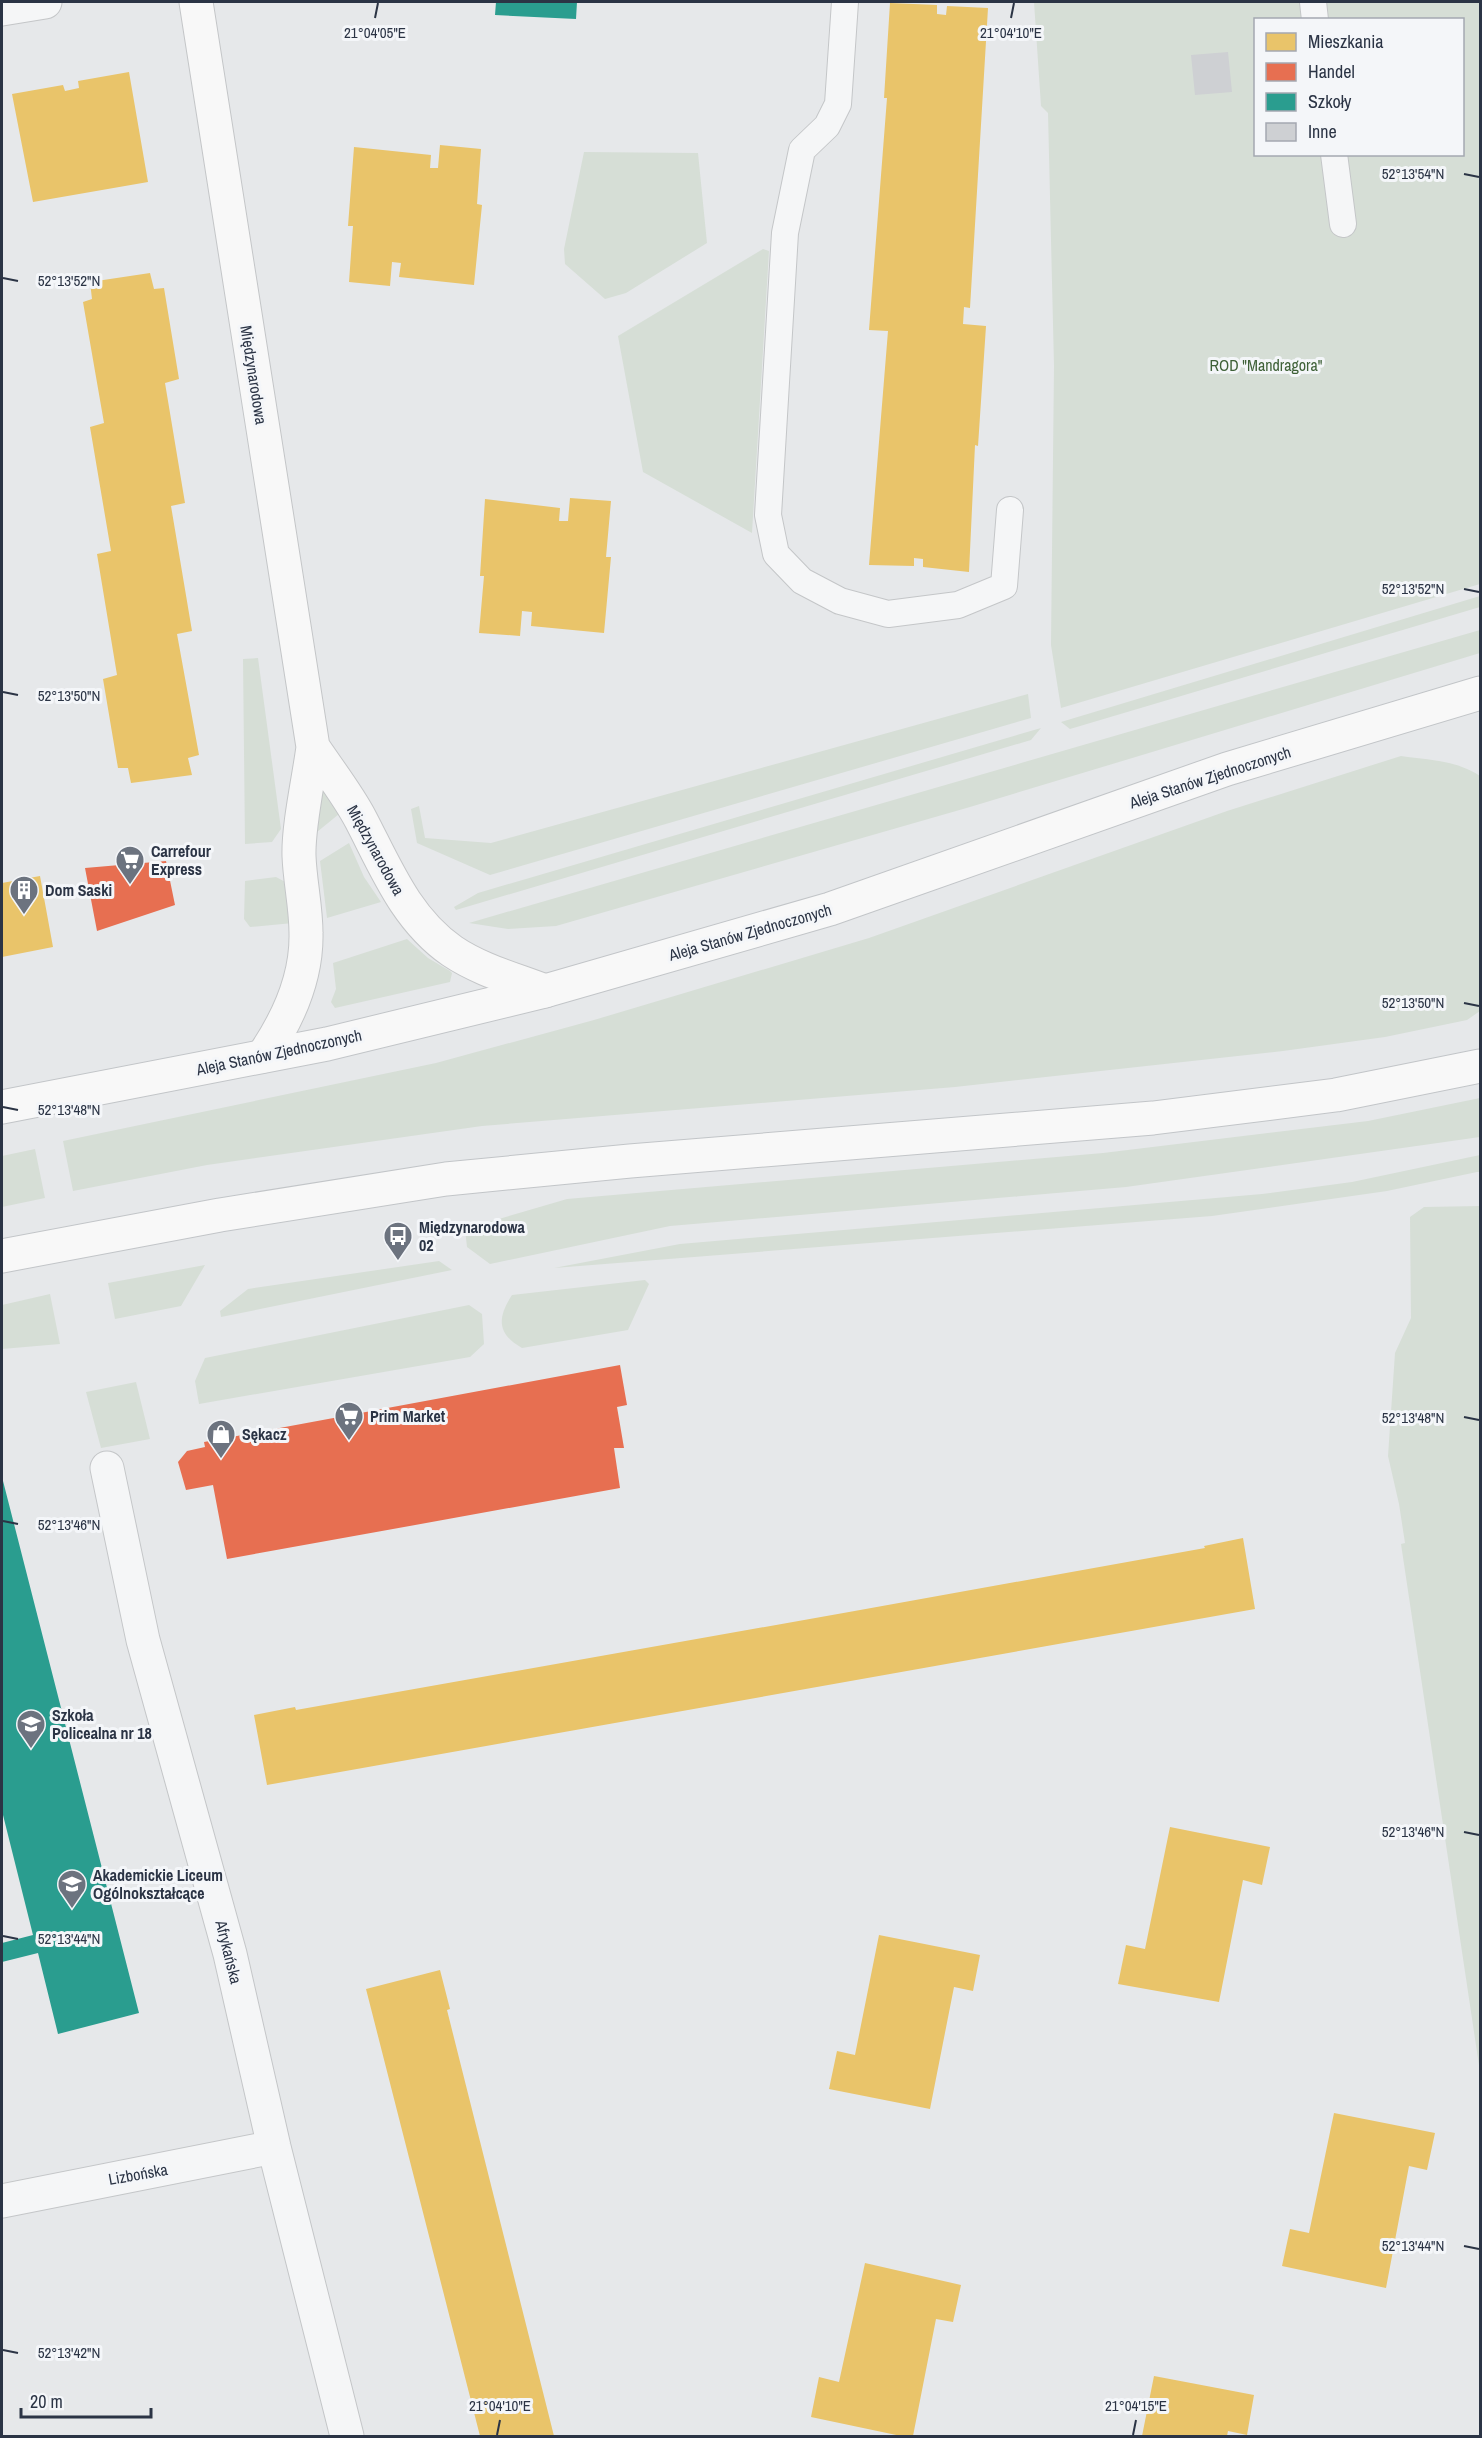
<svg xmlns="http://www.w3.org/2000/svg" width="1482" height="2438" viewBox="0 0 1482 2438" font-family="'Archivo Narrow',sans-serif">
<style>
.green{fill:#d6ded6;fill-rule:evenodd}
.homes{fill:#e9c46a}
.shops{fill:#e76f51}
.schools{fill:#2a9d8f}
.building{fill:#ced0d3}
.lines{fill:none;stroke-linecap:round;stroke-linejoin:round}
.lane-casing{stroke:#c4c6c8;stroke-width:28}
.street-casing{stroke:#c4c6c8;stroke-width:35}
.secondary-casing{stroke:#c4c6c8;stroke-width:35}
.primary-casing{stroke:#c2c5c8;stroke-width:35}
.lane{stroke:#f5f6f7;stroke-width:26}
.street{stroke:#f5f6f7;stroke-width:33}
.secondary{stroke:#f8f8f8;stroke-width:33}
.primary{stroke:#f8f8f8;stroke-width:33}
.ticks{fill:none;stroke:#2b3445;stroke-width:2}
.labels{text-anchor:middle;stroke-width:6;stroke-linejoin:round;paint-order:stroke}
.park-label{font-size:16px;fill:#3f6138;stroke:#f4f6f9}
.street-label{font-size:16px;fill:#2b3445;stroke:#f4f6f9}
.poi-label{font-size:16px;font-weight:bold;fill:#2b3445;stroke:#f4f6f9;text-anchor:start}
.ticks-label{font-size:15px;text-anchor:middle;fill:#2b3445;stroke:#f4f6f9;stroke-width:6;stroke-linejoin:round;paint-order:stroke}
</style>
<rect width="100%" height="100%" fill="#e6e8ea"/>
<!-- green -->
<path class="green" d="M 1034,2 L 1480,2 L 1480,584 L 1061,708 L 1051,645 L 1054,366 L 1048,113 L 1041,106 ZM 1256,20 L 1462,20 L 1462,154 L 1256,154 Z
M 584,152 L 698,153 L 707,243 L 626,293 L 605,299 L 565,264 L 564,249 Z
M 763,249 L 769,251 L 752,533 L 643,472 L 618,336 Z
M 1480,596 L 1480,607 L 1070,729 L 1061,722 Z
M 1480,630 L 1480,653 L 970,807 L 556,926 L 508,929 L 469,923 Z
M 258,658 L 281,829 L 272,842 L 245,844 L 243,659 Z
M 1028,694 L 1031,718 L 490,875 L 417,843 L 411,809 L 419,806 L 425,838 L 491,843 Z
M 1041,728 L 1031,740 L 456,910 L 454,907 L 478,893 Z
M 1401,756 C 1429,760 1456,760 1480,776 L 1480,1011 L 1467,1020 L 1385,1037 L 1283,1051 L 955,1087 L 482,1126 L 207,1165 L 73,1191 L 63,1141 L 436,1063 L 594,1020 L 869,938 L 1227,811 Z
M 314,770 L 339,814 L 317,832 L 310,776 Z
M 349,843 L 364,877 L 381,902 L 327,918 L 320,861 Z
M 276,877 L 289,884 L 293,923 L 250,927 L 244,919 L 245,881 Z
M 407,939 L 428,958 L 450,971 L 452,973 L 450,982 L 335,1008 L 331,1002 L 336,989 L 333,963 Z
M 1480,1098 L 1480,1137 L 1126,1187 L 670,1226 L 490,1264 L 467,1247 L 465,1229 L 567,1199 L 1103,1153 L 1368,1121 Z
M 35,1149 L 45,1198 L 2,1207 L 2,1156 Z
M 1480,1155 L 1480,1172 L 1477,1172 L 1387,1191 L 1212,1216 L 554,1268 L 680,1244 L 1262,1194 L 1352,1182 Z
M 1480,1206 L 1480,2072 L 1401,1544 L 1405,1543 L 1399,1504 L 1388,1456 L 1395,1353 L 1411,1318 L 1410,1217 L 1424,1207 Z
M 439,1261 L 452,1270 L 221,1317 L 220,1311 L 248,1289 Z
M 205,1265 L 181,1306 L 115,1319 L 108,1283 Z
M 645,1280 L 649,1284 L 628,1330 L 522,1348 C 497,1334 497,1318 512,1295 Z
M 50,1294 L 60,1344 L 2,1349 L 2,1305 Z
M 469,1305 L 482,1314 L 484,1344 L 470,1357 L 199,1404 L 195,1381 L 205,1358 Z
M 136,1382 L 150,1439 L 101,1448 L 86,1392 Z"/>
<!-- homes -->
<path class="homes" d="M 890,3 L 937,5 L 937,14 L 946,15 L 947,6 L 988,8 L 970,308 L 964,307 L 963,324 L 986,326 L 978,446 L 975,445 L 969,572 L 923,567 L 923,559 L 914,558 L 914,566 L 869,565 L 888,331 L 869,330 L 887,98 L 884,98 Z
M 129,72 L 148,182 L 33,202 L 12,94 L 63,85 L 65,91 L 79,88 L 78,81 Z
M 440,145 L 481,149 L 477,204 L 482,205 L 474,285 L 399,277 L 401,263 L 392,262 L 390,286 L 349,282 L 353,226 L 348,226 L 354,147 L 431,155 L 430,168 L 438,168 Z
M 150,273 L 154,289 L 164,288 L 179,379 L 165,383 L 185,503 L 171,506 L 192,631 L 177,634 L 199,755 L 188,758 L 192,775 L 131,783 L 128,768 L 118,768 L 103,679 L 117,675 L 97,554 L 111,551 L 90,427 L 104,423 L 83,302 L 92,299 L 90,282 Z
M 570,498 L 611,501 L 606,557 L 611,557 L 604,633 L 531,626 L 532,612 L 522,611 L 520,636 L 479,633 L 484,576 L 480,576 L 485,499 L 560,508 L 559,521 L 568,521 Z
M 40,876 L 53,947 L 2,957 L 2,883 Z
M 1243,1538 L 1255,1609 L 267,1785 L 254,1715 L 295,1707 L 296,1710 L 849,1612 L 1205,1548 L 1204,1546 Z
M 1170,1827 L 1270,1847 L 1262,1885 L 1243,1880 L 1219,2002 L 1118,1984 L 1126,1945 L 1145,1949 Z
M 879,1935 L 980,1955 L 973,1991 L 954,1987 L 930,2109 L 829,2089 L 837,2051 L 855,2055 Z
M 440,1970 L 450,2009 L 447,2010 L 554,2436 L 480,2436 L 366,1989 Z
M 1334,2113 L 1435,2133 L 1427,2170 L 1409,2166 L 1386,2288 L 1282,2266 L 1290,2229 L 1309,2233 Z
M 865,2263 L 961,2285 L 953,2322 L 936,2319 L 913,2436 L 901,2436 L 811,2417 L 819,2377 L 839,2382 Z
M 1154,2376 L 1254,2395 L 1247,2435 L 1228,2431 L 1227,2436 L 1142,2436 Z"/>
<!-- shops -->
<path class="shops" d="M 166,861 L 175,905 L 97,931 L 85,868 Z
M 620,1365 L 627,1405 L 617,1407 L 624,1448 L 614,1448 L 620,1488 L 227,1559 L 213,1485 L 186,1490 L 178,1462 L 187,1451 L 205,1447 L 204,1442 Z"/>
<!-- schools -->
<path class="schools" d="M 496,2 L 577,2 L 576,19 L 495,15 Z
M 2,1477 L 139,2013 L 58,2034 L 38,1953 L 2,1962 L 2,1943 L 33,1935 L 2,1811 Z"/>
<!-- building -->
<path class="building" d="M 1228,52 L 1232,92 L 1195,95 L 1191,55 Z"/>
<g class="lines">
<!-- lane casing -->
<g class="lane-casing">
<path id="lane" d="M 845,2 L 838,104 L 827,126 L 802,150 L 785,233 L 768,515 L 776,554 L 802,581 L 840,601 L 888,614 L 958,605 L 1004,586 L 1010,510
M 1313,2 L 1315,20
M 1334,154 L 1343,224"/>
</g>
<!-- street casing -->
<g class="street-casing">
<path id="street" d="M 2,9 L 45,2
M 107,1468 L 143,1640 L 230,1954 L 274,2147 L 347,2436
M 2,2201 L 274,2147"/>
</g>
<!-- secondary casing -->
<g class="secondary-casing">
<path id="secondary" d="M 196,2 L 313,747 C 309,778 298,826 299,856 C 300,882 306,907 306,933 C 307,977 287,1021 263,1056
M 313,747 C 329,771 348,795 361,820 C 386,868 406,919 452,951 C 480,970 514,979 545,991"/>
</g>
<!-- primary casing -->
<g class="primary-casing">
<path id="primary" d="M 2,1107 L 327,1044 L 545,991 L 830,909 L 1227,769 L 1480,693
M 2,1256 L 220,1215 L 446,1179 L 630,1161 L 1153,1118 L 1336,1095 L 1480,1066"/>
</g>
<!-- lane -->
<use href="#lane" class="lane"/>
<!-- street -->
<use href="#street" class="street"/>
<!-- secondary -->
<use href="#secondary" class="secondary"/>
<!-- primary -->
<use href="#primary" class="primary"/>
</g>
<!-- ticks -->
<path class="ticks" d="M 375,18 L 378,3M 1011,18 L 1014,3M 1464,174 L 1479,177M 3,278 L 18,281M 1464,589 L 1479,592M 3,692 L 18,695M 1464,1003 L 1479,1006M 3,1107 L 18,1110M 1464,1417 L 1479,1420M 3,1521 L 18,1524M 1464,1832 L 1479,1835M 3,1936 L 18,1939M 1464,2246 L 1479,2249M 3,2350 L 18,2353M 497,2435 L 500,2420M 1133,2435 L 1136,2420"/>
<!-- icons -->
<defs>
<g id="supermarket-pin" transform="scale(1.5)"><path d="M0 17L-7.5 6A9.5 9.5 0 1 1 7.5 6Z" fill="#6c737f" stroke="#f4f6f9"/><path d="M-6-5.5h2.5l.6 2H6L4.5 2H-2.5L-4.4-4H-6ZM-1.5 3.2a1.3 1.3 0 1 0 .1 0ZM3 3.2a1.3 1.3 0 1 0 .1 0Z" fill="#fff"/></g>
<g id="building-pin" transform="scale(1.5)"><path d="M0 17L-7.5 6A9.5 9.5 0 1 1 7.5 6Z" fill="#6c737f" stroke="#f4f6f9"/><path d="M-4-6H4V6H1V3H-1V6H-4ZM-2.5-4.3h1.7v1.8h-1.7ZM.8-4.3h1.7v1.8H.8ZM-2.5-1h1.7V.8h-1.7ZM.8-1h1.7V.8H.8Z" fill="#fff"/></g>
<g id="bus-pin" transform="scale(1.5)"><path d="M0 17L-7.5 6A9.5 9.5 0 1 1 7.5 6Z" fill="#6c737f" stroke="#f4f6f9"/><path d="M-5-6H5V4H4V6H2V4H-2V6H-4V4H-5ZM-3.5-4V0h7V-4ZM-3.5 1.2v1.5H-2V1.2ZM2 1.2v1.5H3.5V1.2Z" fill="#fff"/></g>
<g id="shop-pin" transform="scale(1.5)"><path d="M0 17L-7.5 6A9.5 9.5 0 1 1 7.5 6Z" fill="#6c737f" stroke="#f4f6f9"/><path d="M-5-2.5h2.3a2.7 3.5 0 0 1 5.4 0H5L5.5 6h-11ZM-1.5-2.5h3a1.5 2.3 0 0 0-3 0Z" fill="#fff"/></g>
<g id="university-pin" transform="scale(1.5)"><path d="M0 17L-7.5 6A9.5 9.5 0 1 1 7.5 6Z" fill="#6c737f" stroke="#f4f6f9"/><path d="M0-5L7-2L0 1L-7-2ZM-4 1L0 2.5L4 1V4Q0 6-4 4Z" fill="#fff"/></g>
<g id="school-pin" transform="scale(1.5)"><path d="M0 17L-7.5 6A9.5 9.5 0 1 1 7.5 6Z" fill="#6c737f" stroke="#f4f6f9"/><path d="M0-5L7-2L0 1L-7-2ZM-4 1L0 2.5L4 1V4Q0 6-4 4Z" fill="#fff"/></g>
</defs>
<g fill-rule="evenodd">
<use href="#supermarket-pin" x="130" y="860"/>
<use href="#building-pin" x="24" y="890"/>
<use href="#bus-pin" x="398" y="1236"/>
<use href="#supermarket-pin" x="349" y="1416"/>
<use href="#shop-pin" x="221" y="1434"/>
<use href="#university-pin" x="31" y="1724"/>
<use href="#school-pin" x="72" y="1884"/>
</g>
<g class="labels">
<!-- park labels -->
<g class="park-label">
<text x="1266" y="371">ROD "Mandragora"</text>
</g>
<!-- street labels -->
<g class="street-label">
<text transform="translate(254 375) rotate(81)" y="6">Międzynarodowa</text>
<text transform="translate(1210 777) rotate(-18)" y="6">Aleja Stanów Zjednoczonych</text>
<text transform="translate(376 850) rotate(61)" y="6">Międzynarodowa</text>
<text transform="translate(750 932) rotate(-16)" y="6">Aleja Stanów Zjednoczonych</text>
<text transform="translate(279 1052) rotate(-12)" y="6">Aleja Stanów Zjednoczonych</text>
<text transform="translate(229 1952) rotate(76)" y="6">Afrykańska</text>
<text transform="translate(138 2174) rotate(-10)" y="6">Lizbońska</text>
</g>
<!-- poi labels -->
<g class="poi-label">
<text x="151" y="857">Carrefour<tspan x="151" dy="18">Express</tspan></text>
<text x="45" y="896">Dom Saski</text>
<text x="419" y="1233">Międzynarodowa<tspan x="419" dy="18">02</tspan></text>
<text x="370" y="1422">Prim Market</text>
<text x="242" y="1440">Sękacz</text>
<text x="52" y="1721">Szkoła<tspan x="52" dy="18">Policealna nr 18</tspan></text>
<text x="93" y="1881">Akademickie Liceum<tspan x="93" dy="18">Ogólnokształcące</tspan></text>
</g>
</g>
<g class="ticks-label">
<text x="375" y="38">21°04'05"E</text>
<text x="1011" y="38">21°04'10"E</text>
<text x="1413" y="179">52°13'54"N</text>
<text x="69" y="286">52°13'52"N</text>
<text x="1413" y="594">52°13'52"N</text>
<text x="69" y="701">52°13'50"N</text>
<text x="1413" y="1008">52°13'50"N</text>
<text x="69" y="1115">52°13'48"N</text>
<text x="1413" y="1423">52°13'48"N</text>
<text x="69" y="1530">52°13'46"N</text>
<text x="1413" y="1837">52°13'46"N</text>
<text x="69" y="1944">52°13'44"N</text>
<text x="1413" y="2251">52°13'44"N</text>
<text x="69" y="2358">52°13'42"N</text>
<text x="500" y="2411">21°04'10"E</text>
<text x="1136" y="2411">21°04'15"E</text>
</g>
<!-- border -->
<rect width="1482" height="2438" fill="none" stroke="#2b3445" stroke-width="6"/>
<!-- legend -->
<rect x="1254" y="18" width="210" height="138" fill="#f4f6f9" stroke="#a4a8b1" stroke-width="1.5"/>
<rect x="1266" y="33" width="30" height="18" fill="#e9c46a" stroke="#a4a8b1" stroke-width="1.5"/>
<text x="1308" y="48" font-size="18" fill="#2b3445">Mieszkania</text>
<rect x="1266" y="63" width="30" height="18" fill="#e76f51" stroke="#a4a8b1" stroke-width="1.5"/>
<text x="1308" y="78" font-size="18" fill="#2b3445">Handel</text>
<rect x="1266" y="93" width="30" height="18" fill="#2a9d8f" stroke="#a4a8b1" stroke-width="1.5"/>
<text x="1308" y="108" font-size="18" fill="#2b3445">Szkoły</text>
<rect x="1266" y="123" width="30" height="18" fill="#ced0d3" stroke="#a4a8b1" stroke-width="1.5"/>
<text x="1308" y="138" font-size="18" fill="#2b3445">Inne</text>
<!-- scale -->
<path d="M21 2408v9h130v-9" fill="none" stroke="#2b3445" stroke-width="3"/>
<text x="30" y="2408" font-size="18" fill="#2b3445" stroke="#f4f6f9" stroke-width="4.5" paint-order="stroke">20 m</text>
</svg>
